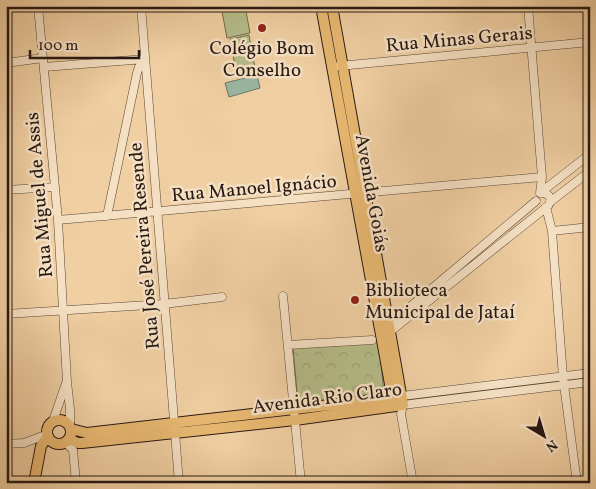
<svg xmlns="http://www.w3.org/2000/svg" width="596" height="489" viewBox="0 0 596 489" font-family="Vollkorn,serif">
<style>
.park{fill:url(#park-crowns);stroke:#6e6a4e}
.pitch{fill:#b5bc88;stroke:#6e6a4e}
.water{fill:#9ab6a3;stroke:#6c7769}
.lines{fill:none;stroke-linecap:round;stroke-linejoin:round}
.minor-casing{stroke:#594637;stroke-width:9}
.major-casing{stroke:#271813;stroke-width:12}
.minor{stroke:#f5e0c3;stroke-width:8}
.major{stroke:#e8b871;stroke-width:10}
.poi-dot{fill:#8f2418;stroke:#f5e0c3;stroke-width:2}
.labels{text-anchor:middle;stroke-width:5;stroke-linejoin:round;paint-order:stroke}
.street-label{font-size:19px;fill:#271813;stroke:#f5e0c3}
.poi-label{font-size:19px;fill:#271813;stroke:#f5e0c3}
</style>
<defs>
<pattern id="park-crowns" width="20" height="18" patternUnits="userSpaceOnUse" patternTransform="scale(1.25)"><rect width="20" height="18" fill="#b5bc88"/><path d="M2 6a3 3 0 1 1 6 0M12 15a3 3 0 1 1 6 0" fill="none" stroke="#9ca174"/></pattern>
</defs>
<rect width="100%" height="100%" fill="#f0cfa2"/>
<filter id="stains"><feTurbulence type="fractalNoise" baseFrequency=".004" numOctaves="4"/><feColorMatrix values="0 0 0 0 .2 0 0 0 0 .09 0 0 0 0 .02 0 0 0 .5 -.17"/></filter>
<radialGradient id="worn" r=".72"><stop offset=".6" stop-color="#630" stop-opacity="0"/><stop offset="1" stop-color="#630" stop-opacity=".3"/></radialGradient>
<!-- park -->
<path class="park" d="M 379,338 L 384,395 L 298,404 L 293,347 Z"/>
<!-- pitch -->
<path class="pitch" d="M 221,6 L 245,6 L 250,33 L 227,38 Z
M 249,35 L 255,68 L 236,71 L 230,39 Z"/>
<!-- water -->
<path class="water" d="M 257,75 L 260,88 L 229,97 L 225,83 Z"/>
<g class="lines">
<!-- minor casing -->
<g class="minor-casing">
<path id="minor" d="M 38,6 L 58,220 L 67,382 L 70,409 L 70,425
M 141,6 L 179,483
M 528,6 L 542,177 L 540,193
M 6,63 L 43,58
M 339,66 L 590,42
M 44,67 L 145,59
M 6,190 L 55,187
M 540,193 L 590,154
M 550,202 L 590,171
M 546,207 L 552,231 L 563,377 L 577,483
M 107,216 L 137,73 L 139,67 L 145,59
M 58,220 L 542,177
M 552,231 L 590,227
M 283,296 L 301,483
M 6,314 L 164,304 L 222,297
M 386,327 L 536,201
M 387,334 L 548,206 C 553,200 550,194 543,193
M 288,345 L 372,340
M 402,396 L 590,373
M 53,421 L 66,383
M 65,442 L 73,450 L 76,483
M 6,444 L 24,443 L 48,434
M 413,483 L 401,414 L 403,405 L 590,382"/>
</g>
<!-- major casing -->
<g class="major-casing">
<path id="major" d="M 321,6 L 394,406
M47 432a12 12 0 1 1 24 0a12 12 0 1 1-24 0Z
M 71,429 L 87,433 L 398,397
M 69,439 L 78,443 L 82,443 L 295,420 L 403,405 L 332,6
M 34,483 L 41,446 L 48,436"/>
</g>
<!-- minor -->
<use href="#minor" class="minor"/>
<!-- major -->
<use href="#major" class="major"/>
</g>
<!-- markers -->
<g class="poi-dot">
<circle cx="262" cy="28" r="5"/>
<circle cx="355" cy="300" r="5"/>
</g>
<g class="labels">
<!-- street labels -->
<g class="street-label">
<text transform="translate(459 38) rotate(-5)" y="7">Rua Minas Gerais</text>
<text transform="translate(254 187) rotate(-5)" y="7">Rua Manoel Ignácio</text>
<text transform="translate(373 193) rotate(80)" y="7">Avenida Goiás</text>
<text transform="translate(38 195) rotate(-95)" y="7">Rua Miguel de Assis</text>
<text transform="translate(143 246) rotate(-95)" y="7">Rua José Pereira Resende</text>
<text transform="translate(327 397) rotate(-7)" y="7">Avenida Rio Claro</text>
</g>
<!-- poi labels -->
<g class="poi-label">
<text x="262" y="54">Colégio Bom<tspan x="262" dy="22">Conselho</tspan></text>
<text x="365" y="296" text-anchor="start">Biblioteca<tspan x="365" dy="22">Municipal de Jataí</tspan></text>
</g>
</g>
<!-- margin -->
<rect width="596" height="489" fill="none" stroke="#f0cfa2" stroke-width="25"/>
<rect x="8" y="8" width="581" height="474" fill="none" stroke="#271813" stroke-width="2.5"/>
<rect x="12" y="12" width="571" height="464" fill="none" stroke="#271813"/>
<!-- north arrow -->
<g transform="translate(544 436) rotate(142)" stroke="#f5e0c3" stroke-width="4" paint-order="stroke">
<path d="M0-4L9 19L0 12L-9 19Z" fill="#271813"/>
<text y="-8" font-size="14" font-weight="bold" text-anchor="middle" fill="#271813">N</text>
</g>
<!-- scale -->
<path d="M30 50v8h109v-8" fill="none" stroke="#271813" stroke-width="2.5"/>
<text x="38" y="50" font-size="15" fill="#271813" stroke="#f5e0c3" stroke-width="4" paint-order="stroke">100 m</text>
<rect width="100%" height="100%" filter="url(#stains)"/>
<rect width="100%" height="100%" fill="url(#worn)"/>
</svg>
